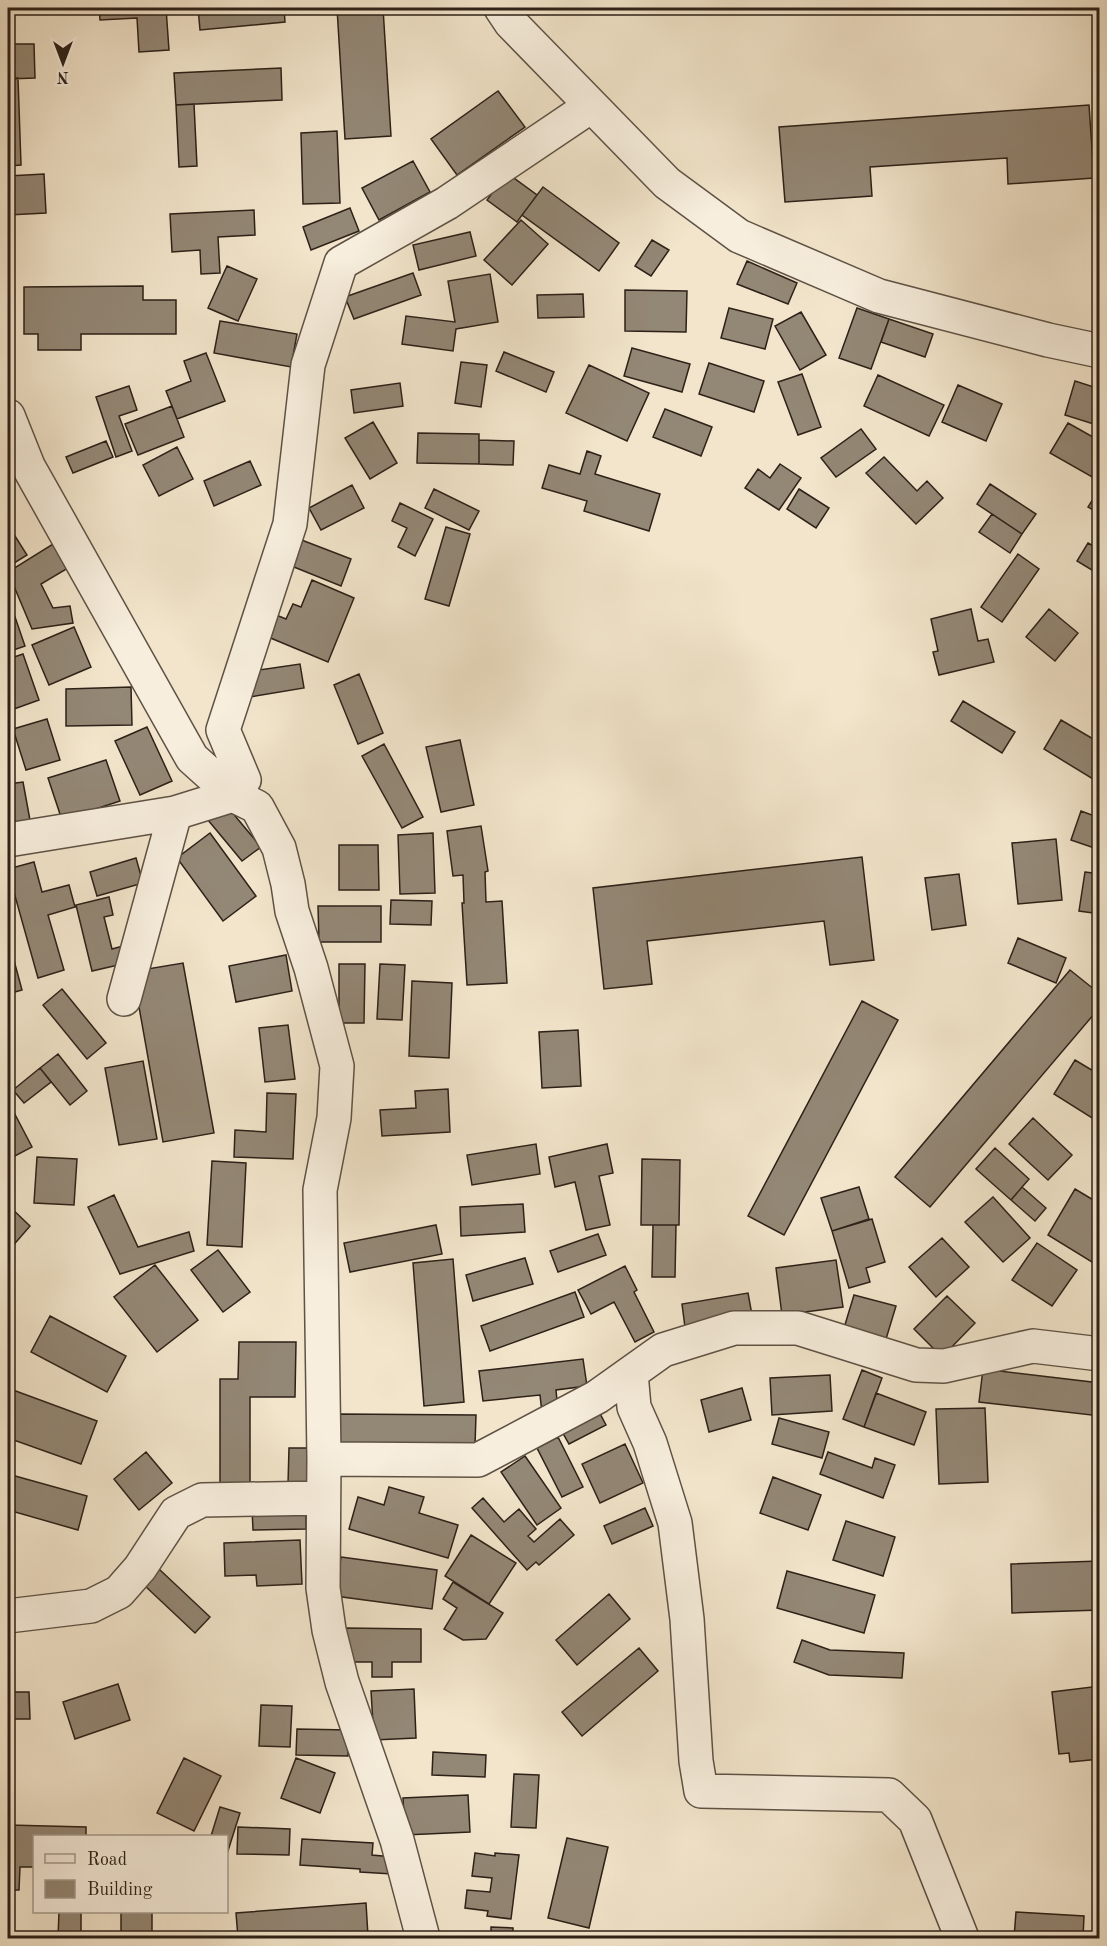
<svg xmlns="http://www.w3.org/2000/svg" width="1107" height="1946" viewBox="0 0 1107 1946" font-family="'Old Standard TT',serif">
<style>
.building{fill:#938775;stroke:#2d2118;stroke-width:1.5}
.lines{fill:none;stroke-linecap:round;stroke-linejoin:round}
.minor-casing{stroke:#5e5245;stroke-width:36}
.minor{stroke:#f7eedd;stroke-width:33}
</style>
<rect width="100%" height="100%" fill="#f2e5cb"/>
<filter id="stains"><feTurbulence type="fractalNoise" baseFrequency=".00333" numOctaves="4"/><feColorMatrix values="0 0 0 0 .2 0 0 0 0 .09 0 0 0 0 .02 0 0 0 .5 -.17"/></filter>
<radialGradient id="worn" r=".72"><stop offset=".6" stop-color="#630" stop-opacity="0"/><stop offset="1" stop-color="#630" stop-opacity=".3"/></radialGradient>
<!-- building -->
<path class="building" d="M 99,8 L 166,8 L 169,50 L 139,52 L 137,18 L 100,20 Z
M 198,8 L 284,8 L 285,22 L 200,30 Z
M 337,8 L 383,8 L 391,136 L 345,139 Z
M 8,44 L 34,44 L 35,78 L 8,79 Z
M 281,68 L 282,100 L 176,105 L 174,73 Z
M 18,78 L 21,165 L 8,166 L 8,79 Z
M 498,91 L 525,127 L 457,175 L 431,139 Z
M 194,104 L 197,166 L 179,167 L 176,105 Z
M 1089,105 L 1094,178 L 1008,184 L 1007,158 L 870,167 L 872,196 L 785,202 L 779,127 Z
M 337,131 L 340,203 L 303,204 L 301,133 Z
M 413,161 L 430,192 L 379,220 L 362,188 Z
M 507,173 L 537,195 L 517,222 L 487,200 Z
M 44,174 L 46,213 L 8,215 L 8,176 Z
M 543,187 L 619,243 L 599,271 L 522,215 Z
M 350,208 L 359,231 L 311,250 L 303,227 Z
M 254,210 L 255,235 L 218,237 L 220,273 L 201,274 L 200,250 L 172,252 L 170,214 Z
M 521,220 L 548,244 L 512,285 L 484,260 Z
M 470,232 L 476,256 L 419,270 L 413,245 Z
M 652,240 L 669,250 L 651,276 L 635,266 Z
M 747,261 L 797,283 L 788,304 L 737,284 Z
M 227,266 L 257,279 L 238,321 L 208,308 Z
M 413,273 L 421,295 L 354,319 L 345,297 Z
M 490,274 L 498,322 L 456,329 L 453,351 L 402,344 L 406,316 L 455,322 L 448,281 Z
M 143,286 L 143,300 L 176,300 L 176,334 L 81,334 L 81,350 L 38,350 L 38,334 L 24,334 L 24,287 Z
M 625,290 L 687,291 L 686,332 L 625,331 Z
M 583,294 L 584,317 L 538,318 L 537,295 Z
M 729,308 L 773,319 L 765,349 L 721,338 Z
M 857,308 L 889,319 L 871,369 L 839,358 Z
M 801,312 L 826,355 L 800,370 L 775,326 Z
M 889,319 L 933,334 L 925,357 L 881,342 Z
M 220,321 L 297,334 L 291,367 L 214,353 Z
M 632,348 L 690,364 L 682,392 L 624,376 Z
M 504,352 L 554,372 L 546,392 L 496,371 Z
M 206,353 L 225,401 L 177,419 L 166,391 L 191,381 L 184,361 Z
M 461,362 L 487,365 L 481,407 L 455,403 Z
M 709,363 L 764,381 L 754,412 L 699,394 Z
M 589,365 L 649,393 L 627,441 L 566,413 Z
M 802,374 L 821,427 L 798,435 L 778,382 Z
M 878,375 L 944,405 L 929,436 L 864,406 Z
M 1075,381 L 1100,389 L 1100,426 L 1065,415 Z
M 400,383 L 403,406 L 354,413 L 351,390 Z
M 958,385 L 1002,404 L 986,441 L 942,422 Z
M 129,386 L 137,410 L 119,416 L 132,451 L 116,457 L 96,397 Z
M 172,406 L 184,437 L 138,455 L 125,424 Z
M 665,409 L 712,427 L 701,456 L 653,437 Z
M 373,422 L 397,463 L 370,479 L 345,438 Z
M 1068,423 L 1100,441 L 1100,468 L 1094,478 L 1050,453 Z
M 861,429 L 876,449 L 836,477 L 821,458 Z
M 418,433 L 479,434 L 479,464 L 417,463 Z
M 479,440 L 514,441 L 513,465 L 479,464 Z
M 106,441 L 113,457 L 73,473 L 66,457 Z
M 177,447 L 193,479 L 159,496 L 143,465 Z
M 587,451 L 601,456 L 595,474 L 660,494 L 649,531 L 584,511 L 587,501 L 542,488 L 549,465 L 580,474 Z
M 884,457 L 917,491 L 927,481 L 943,498 L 916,524 L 866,473 Z
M 250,461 L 261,485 L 214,506 L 204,481 Z
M 780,464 L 801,478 L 779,510 L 745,488 L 758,469 L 770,478 Z
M 990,484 L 1036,514 L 1022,534 L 977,504 Z
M 352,485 L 364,508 L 321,530 L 309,508 Z
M 1100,488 L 1100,514 L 1088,507 Z
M 434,489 L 479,511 L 469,530 L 425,508 Z
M 799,489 L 829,508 L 816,528 L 787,509 Z
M 400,503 L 433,519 L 415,556 L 398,547 L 407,528 L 392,521 Z
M 992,514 L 1022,534 L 1010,553 L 979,532 Z
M 8,525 L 27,555 L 8,567 Z
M 446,527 L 470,534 L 449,606 L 425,599 Z
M 299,539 L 351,559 L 341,586 L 289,565 Z
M 1088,543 L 1100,550 L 1100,575 L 1077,561 Z
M 53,544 L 68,568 L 41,584 L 53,608 L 70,606 L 73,623 L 32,629 L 8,572 Z
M 1018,554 L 1039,569 L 1002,622 L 981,607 Z
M 312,580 L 354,598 L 328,662 L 261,634 L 269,612 L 286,619 L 293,604 L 301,607 Z
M 971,609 L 978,641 L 988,639 L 994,662 L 939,675 L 933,652 L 938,651 L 931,619 Z
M 1049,609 L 1078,633 L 1055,661 L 1026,637 Z
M 14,614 L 25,646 L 8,652 L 8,616 Z
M 74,627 L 91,667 L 49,685 L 32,645 Z
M 23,654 L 39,700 L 14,709 L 8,689 L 8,659 Z
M 300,664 L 304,688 L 250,697 L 246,672 Z
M 359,674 L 383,733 L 358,744 L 334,685 Z
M 131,687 L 132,725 L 66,726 L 66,689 Z
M 963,701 L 1015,732 L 1002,753 L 951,721 Z
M 47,719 L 60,760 L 26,770 L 13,729 Z
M 1061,720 L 1100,743 L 1100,768 L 1093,779 L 1044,749 Z
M 147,727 L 172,781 L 140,795 L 115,741 Z
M 460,740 L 474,805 L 441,812 L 426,747 Z
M 384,744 L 423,817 L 402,828 L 362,756 Z
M 106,760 L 120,801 L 62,820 L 48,778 Z
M 23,782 L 32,831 L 8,835 L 8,784 Z
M 226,805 L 261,847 L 242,861 L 208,820 Z
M 1081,811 L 1100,818 L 1100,850 L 1071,840 Z
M 481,826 L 488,871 L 485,872 L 486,902 L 502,901 L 507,983 L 467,985 L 462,903 L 464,903 L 463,875 L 453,876 L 447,831 Z
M 210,833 L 256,896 L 223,921 L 177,858 Z
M 433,833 L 435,893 L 400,894 L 398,835 Z
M 1056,839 L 1062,900 L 1018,904 L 1012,843 Z
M 339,845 L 378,845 L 379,890 L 339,890 Z
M 862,857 L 874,960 L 830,965 L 824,921 L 647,941 L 652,984 L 604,989 L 593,888 Z
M 136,858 L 143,883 L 97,896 L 90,872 Z
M 34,862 L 42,892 L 69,885 L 75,907 L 48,915 L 64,970 L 38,978 L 8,871 L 8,869 Z
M 1085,872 L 1100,874 L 1100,914 L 1079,911 Z
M 959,874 L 966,925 L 932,930 L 925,878 Z
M 109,897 L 113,915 L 104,917 L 112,949 L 123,946 L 127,963 L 92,971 L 76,905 Z
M 391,900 L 432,901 L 431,925 L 390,924 Z
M 318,906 L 381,906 L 381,942 L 319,942 Z
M 1018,938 L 1066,958 L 1056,983 L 1008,963 Z
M 12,953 L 22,990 L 8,994 L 8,954 Z
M 286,955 L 292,991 L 236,1002 L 229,966 Z
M 183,963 L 214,1133 L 163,1142 L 136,990 L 144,988 L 141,970 Z
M 339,964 L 365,964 L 364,1023 L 339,1023 Z
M 380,964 L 405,965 L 402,1020 L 377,1019 Z
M 1070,970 L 1100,994 L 1100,1007 L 930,1207 L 895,1177 Z
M 412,981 L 452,983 L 449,1058 L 409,1056 Z
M 62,989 L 106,1043 L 87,1059 L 43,1005 Z
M 862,1001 L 898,1020 L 784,1235 L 748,1216 Z
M 288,1025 L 295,1079 L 265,1082 L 259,1028 Z
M 578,1030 L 581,1086 L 542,1088 L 539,1032 Z
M 58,1054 L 87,1091 L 70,1105 L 40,1068 Z
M 1075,1060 L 1100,1075 L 1100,1123 L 1054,1094 Z
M 143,1061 L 157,1139 L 119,1145 L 105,1068 Z
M 40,1068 L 51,1082 L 24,1103 L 13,1090 Z
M 448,1089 L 450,1132 L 382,1136 L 380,1110 L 416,1108 L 415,1091 Z
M 267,1093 L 296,1094 L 293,1159 L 234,1157 L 235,1130 L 266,1132 Z
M 8,1101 L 32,1147 L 13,1157 L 8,1146 Z
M 1033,1118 L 1072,1155 L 1048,1180 L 1009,1144 Z
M 536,1144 L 540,1174 L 472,1185 L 467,1155 Z
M 607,1144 L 613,1173 L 599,1176 L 610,1225 L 586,1230 L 575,1182 L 555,1187 L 549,1157 Z
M 995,1148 L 1029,1179 L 1011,1200 L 976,1169 Z
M 37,1157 L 77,1159 L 74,1205 L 34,1203 Z
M 642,1159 L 680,1160 L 679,1225 L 641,1225 Z
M 212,1161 L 246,1163 L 242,1247 L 207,1245 Z
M 859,1187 L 869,1219 L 832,1231 L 821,1198 Z
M 1022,1187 L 1046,1208 L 1035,1221 L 1011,1200 Z
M 1075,1189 L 1100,1204 L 1100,1267 L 1048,1235 Z
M 114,1195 L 138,1247 L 189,1232 L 194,1251 L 120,1274 L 88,1207 Z
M 993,1197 L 1030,1238 L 1003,1262 L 965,1222 Z
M 523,1204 L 525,1232 L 461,1236 L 460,1207 Z
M 8,1205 L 30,1226 L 11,1248 L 8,1245 Z
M 872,1219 L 885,1262 L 866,1268 L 870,1282 L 849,1288 L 832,1231 Z
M 436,1225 L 442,1254 L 350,1272 L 344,1243 Z
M 653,1225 L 676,1225 L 675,1277 L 652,1277 Z
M 598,1234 L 606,1255 L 558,1272 L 550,1251 Z
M 942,1238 L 969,1267 L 936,1297 L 909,1267 Z
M 1037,1243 L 1077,1270 L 1052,1306 L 1012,1280 Z
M 218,1250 L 250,1292 L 223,1312 L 191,1270 Z
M 525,1258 L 533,1284 L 473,1301 L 466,1275 Z
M 453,1259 L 464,1402 L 424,1406 L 413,1263 Z
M 836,1260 L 843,1307 L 782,1315 L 776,1268 Z
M 155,1265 L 198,1320 L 157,1352 L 114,1297 Z
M 625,1266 L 637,1290 L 634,1292 L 654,1332 L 635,1342 L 614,1302 L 591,1314 L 578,1290 Z
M 575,1292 L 584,1317 L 490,1351 L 481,1326 Z
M 748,1293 L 752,1315 L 685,1327 L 682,1304 Z
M 854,1295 L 896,1306 L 886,1339 L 844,1328 Z
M 947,1296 L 975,1323 L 942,1357 L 914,1329 Z
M 50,1316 L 126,1356 L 107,1392 L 31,1352 Z
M 239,1342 L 296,1342 L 295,1397 L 250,1397 L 250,1488 L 220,1487 L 220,1379 L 238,1379 Z
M 583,1359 L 587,1386 L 556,1390 L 558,1411 L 542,1413 L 540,1395 L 483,1401 L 479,1371 Z
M 983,1369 L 1100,1383 L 1100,1416 L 979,1402 Z
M 862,1370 L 882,1378 L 864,1427 L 843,1419 Z
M 830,1375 L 832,1411 L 772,1415 L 770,1378 Z
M 742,1388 L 751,1420 L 709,1432 L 701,1400 Z
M 13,1390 L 97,1421 L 81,1464 L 8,1438 L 8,1404 Z
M 876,1393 L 926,1412 L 914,1445 L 864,1427 Z
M 597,1408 L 606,1425 L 569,1444 L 560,1428 Z
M 985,1408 L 988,1482 L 939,1484 L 936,1409 Z
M 338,1414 L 476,1415 L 475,1446 L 338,1445 Z
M 779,1418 L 829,1432 L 822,1458 L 772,1444 Z
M 558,1437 L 583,1487 L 562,1497 L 537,1448 Z
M 625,1444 L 643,1483 L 600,1503 L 582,1464 Z
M 289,1448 L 310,1448 L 309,1485 L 288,1484 Z
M 146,1452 L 172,1483 L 139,1510 L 114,1479 Z
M 828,1452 L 872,1468 L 875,1458 L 895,1465 L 883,1498 L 820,1474 Z
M 525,1456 L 561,1508 L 537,1525 L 501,1472 Z
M 8,1474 L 87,1496 L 78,1530 L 8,1510 Z
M 773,1477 L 821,1495 L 808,1530 L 760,1513 Z
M 389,1487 L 424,1497 L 419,1513 L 458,1525 L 448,1558 L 349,1529 L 358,1497 L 384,1505 Z
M 483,1498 L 504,1522 L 519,1509 L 536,1529 L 528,1536 L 534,1542 L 560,1519 L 574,1535 L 539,1565 L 536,1562 L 527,1570 L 472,1508 Z
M 306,1508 L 306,1529 L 253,1530 L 252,1509 Z
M 645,1508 L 653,1526 L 612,1544 L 604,1526 Z
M 846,1521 L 895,1537 L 883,1576 L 833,1560 Z
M 471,1535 L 516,1563 L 489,1604 L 445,1576 Z
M 300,1540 L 302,1584 L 257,1586 L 256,1575 L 225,1576 L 224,1543 Z
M 341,1557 L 437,1570 L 432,1609 L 335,1596 Z
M 1100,1561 L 1100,1610 L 1012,1613 L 1011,1564 Z
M 159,1569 L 210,1617 L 195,1633 L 144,1585 Z
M 787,1571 L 875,1595 L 864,1633 L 777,1608 Z
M 453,1582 L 503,1613 L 486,1639 L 463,1640 L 444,1629 L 457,1608 L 443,1599 Z
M 609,1594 L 630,1619 L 577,1665 L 556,1640 Z
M 346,1628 L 421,1629 L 421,1662 L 392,1662 L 392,1677 L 372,1677 L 372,1662 L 346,1662 Z
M 802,1640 L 830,1650 L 904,1653 L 902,1678 L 829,1675 L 794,1662 Z
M 639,1648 L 658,1671 L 582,1736 L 562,1712 Z
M 118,1684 L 130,1720 L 75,1739 L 63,1702 Z
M 1100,1686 L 1100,1759 L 1070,1762 L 1069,1753 L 1059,1754 L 1052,1692 Z
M 414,1689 L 416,1738 L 374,1740 L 371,1691 Z
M 8,1692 L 29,1692 L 30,1719 L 8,1719 Z
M 261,1705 L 292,1706 L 290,1747 L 259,1746 Z
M 297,1729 L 349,1730 L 348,1756 L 296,1755 Z
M 433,1752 L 486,1755 L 485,1777 L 432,1775 Z
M 184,1758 L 221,1776 L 194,1831 L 157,1813 Z
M 296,1758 L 335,1773 L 320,1813 L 281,1798 Z
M 514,1774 L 539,1775 L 536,1828 L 511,1827 Z
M 468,1795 L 470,1832 L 405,1835 L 403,1798 Z
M 220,1807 L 240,1813 L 227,1854 L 226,1836 L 211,1836 Z
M 8,1825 L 86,1827 L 86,1836 L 34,1836 L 34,1867 L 20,1867 L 19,1890 L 8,1890 Z
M 238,1827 L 290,1829 L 289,1855 L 237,1854 Z
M 567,1838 L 608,1847 L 589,1928 L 548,1918 Z
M 302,1839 L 373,1843 L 372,1855 L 393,1857 L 392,1874 L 360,1872 L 360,1869 L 300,1865 Z
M 475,1853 L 495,1856 L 495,1853 L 519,1855 L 511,1919 L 487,1916 L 488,1911 L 465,1908 L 467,1890 L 490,1892 L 492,1878 L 472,1876 Z
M 366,1903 L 368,1936 L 339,1938 L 238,1938 L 236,1913 Z
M 59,1912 L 81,1912 L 81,1938 L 58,1937 Z
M 121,1912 L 152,1912 L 152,1938 L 121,1938 Z
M 1016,1912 L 1084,1916 L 1083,1938 L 1014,1938 Z
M 491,1927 L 513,1928 L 513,1938 L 491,1938 Z"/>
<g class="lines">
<!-- minor casing -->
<g class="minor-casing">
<path id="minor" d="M 501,8 L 511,23 L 667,183 L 739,236 L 879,296 L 1048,340 L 1100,351
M 8,416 L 28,466 L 192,758 L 233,795 L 257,807 L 279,848 L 288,884 L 292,911 L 311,968 L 337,1066 L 334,1118 L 320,1190 L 324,1459 L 323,1588 L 329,1630 L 342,1682 L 397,1840 L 423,1938
M 8,840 L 175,813
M 124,999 L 175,813 L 233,795 L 244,780 L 223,730 L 290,524 L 308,365 L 341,263 L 447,203 L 591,106
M 631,1373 L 634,1407 L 650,1443 L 675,1523 L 687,1619 L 696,1761 L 701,1791 L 889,1795 L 915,1820 L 962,1938
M 324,1459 L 478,1460 L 597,1397 L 663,1350 L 734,1328 L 798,1328 L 916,1365 L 944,1366 L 1033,1346 L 1100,1354
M 8,1616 L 91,1606 L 119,1592 L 140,1568 L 176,1513 L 202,1500 L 322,1498"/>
</g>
<!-- minor -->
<use href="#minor" class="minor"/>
</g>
<!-- margin -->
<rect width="1107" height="1946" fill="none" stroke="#f2e5cb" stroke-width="30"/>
<rect x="9" y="9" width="1089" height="1928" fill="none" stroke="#2d2118" stroke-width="3"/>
<rect x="15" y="15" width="1077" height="1916" fill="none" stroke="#2d2118" stroke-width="1.5"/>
<!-- legend -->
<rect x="33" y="1835" width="195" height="78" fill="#f7eedd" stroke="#a69c8e" stroke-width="1.5"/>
<rect x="45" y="1854" width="30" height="9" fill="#f7eedd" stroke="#a69c8e" stroke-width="1.5"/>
<text x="87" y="1865" font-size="18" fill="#2d2118">Road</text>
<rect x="45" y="1880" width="30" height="18" fill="#938775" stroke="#a69c8e" stroke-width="1.5"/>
<text x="87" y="1895" font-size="18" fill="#2d2118">Building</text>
<!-- north arrow -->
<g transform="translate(63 63) rotate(180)" stroke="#f7eedd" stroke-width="4.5" paint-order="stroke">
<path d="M0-4.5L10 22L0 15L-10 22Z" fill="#2d2118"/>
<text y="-9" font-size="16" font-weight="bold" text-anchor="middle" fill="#2d2118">N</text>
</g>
<rect width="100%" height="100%" filter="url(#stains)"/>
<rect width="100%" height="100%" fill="url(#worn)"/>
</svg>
